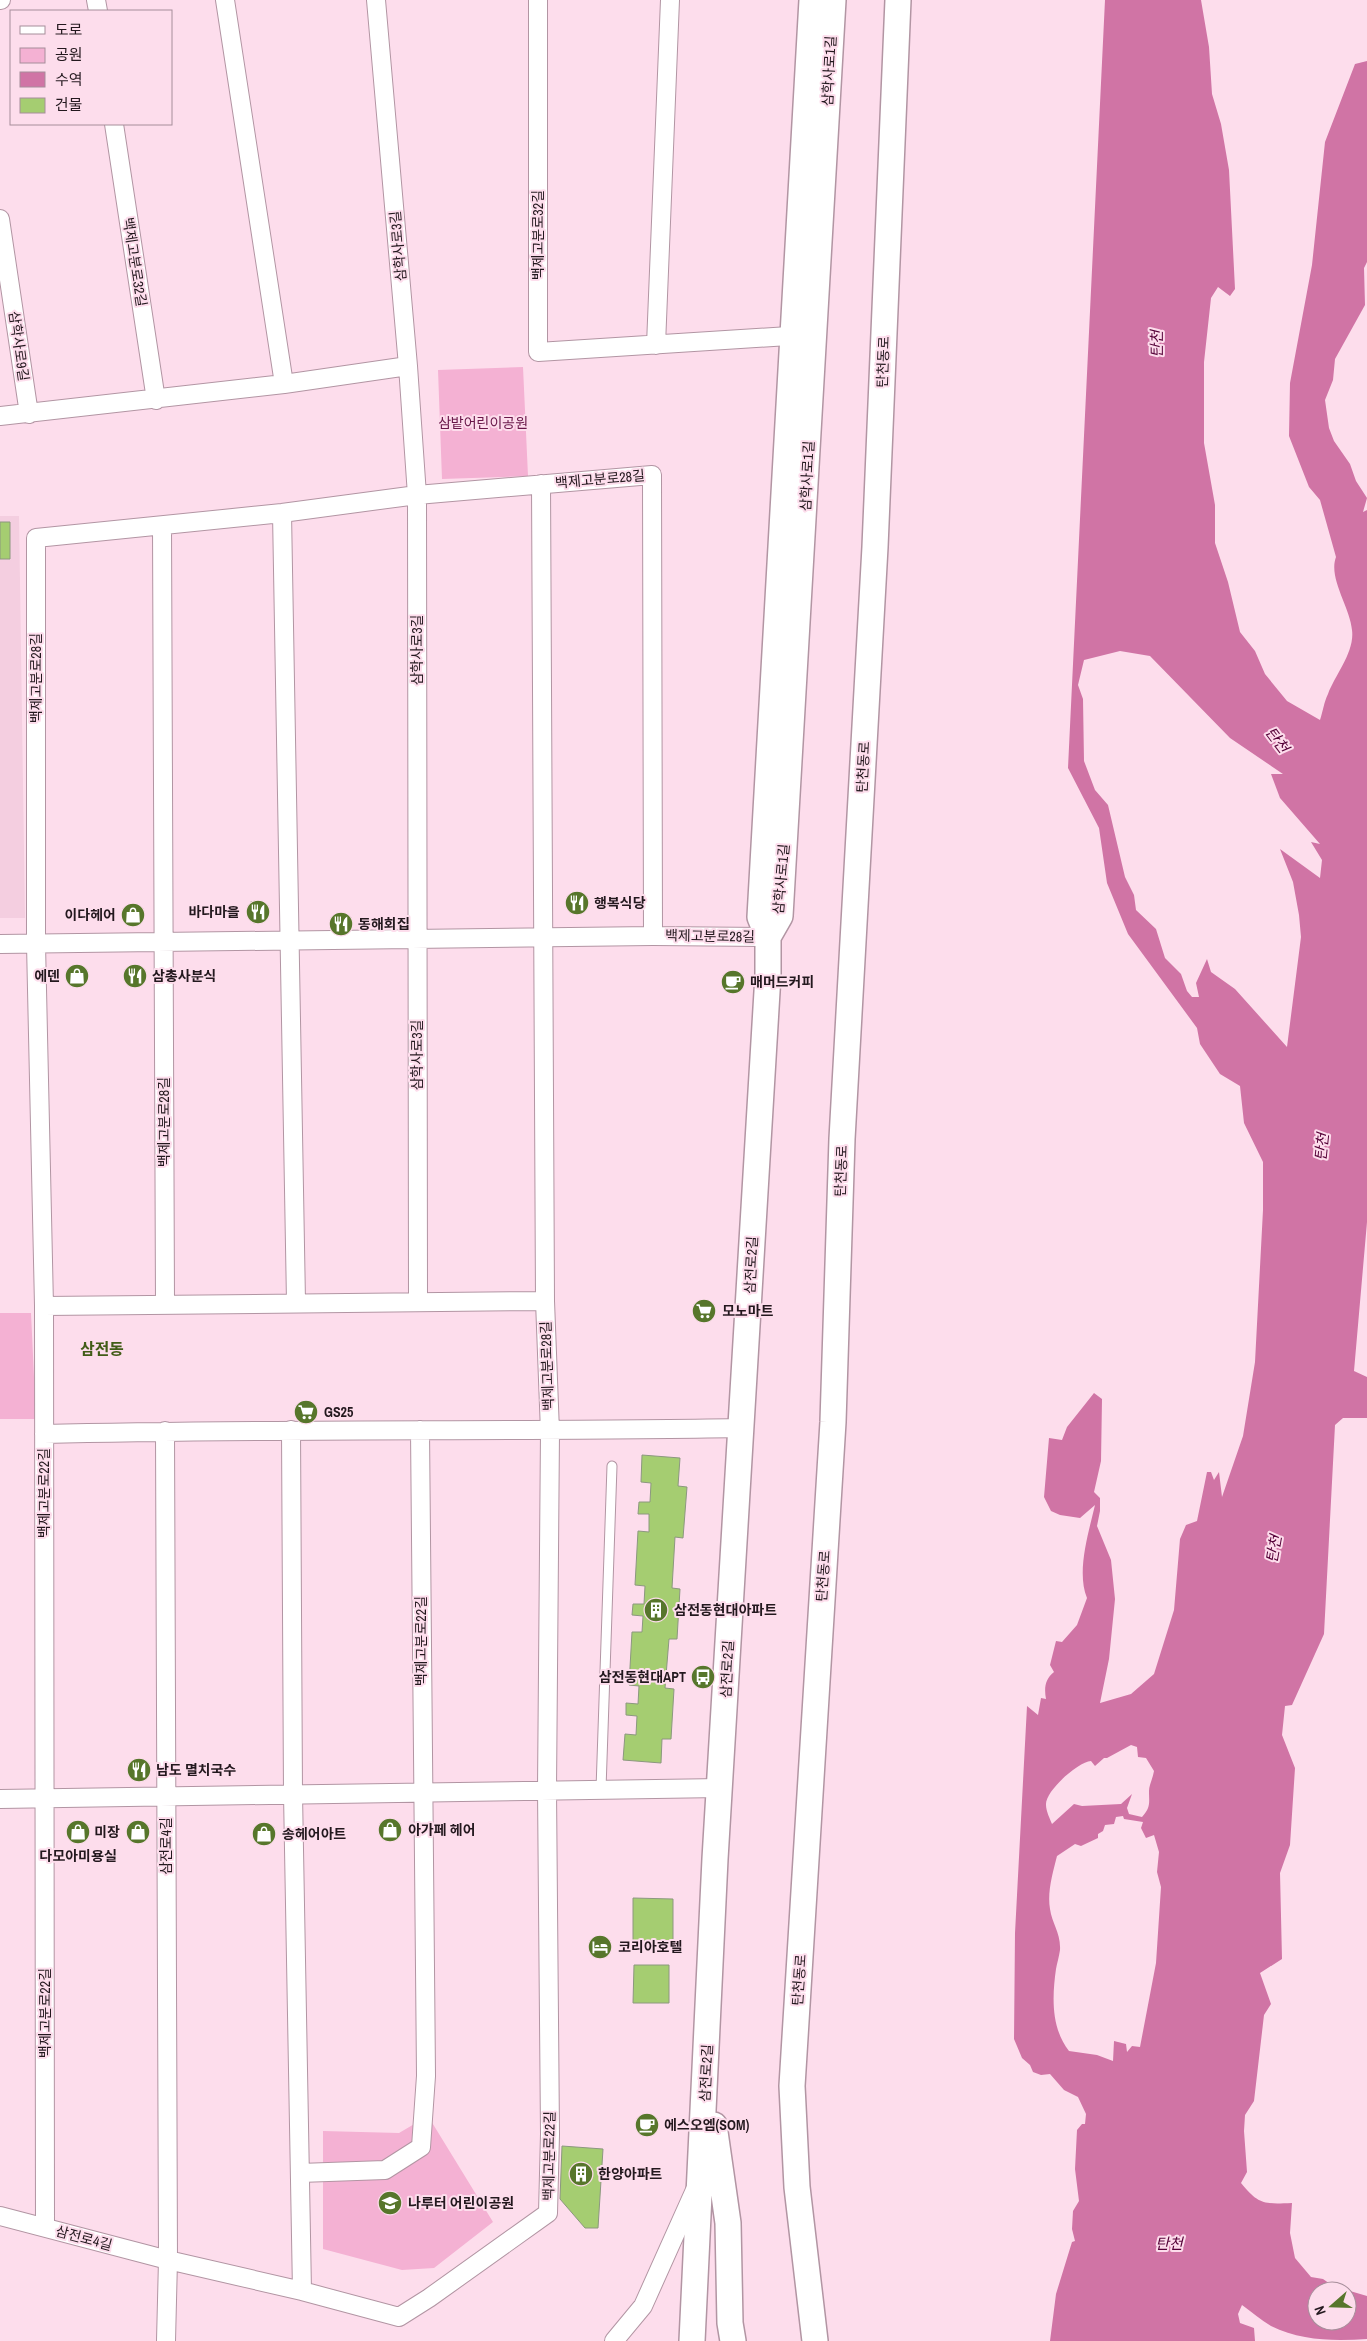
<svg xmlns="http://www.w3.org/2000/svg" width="1367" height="2341" viewBox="0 0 1367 2341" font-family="'Archivo Narrow','Noto Sans KR',sans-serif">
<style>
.built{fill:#f4cee0}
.green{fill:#f4b1d3}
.water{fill:#d074a5;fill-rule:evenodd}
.building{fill:#a5cd71;stroke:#8c987f}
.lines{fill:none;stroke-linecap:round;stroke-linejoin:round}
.lane-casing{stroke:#b295a3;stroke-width:11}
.street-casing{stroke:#b295a3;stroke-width:20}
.secondary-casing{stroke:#b295a3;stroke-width:28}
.lane{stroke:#fff;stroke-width:9}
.street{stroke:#fff;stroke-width:18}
.secondary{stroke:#fff;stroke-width:25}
.labels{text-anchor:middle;stroke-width:4;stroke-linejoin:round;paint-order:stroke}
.street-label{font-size:14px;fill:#23181e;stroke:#fdddec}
.park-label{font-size:14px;fill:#691749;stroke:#fdddec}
.poi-label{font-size:14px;font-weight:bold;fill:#23181e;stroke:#fdddec;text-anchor:start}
.water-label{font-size:15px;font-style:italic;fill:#540037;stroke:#fdddec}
.quarter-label{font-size:16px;font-weight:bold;fill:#415c17;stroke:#fdddec}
</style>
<rect width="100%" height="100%" fill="#fdddec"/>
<!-- built -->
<path class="built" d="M 0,516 L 19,516 L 25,918 L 0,918 Z"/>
<!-- green -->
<path class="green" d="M 523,367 L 528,476 L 442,479 L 438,370 Z
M 0,1313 L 31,1313 L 36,1419 L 0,1419 Z
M 428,2116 L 493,2222 L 434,2268 L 402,2270 L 323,2249 L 323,2131 L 399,2133 Z"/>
<!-- water -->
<path class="water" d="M 1105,0 L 1201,0 L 1209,47 L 1212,94 L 1221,124 L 1229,170 L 1235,289 L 1230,296 L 1218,287 L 1211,298 L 1204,362 L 1204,443 L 1215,505 L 1215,543 L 1228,582 L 1240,632 L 1255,651 L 1265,674 L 1287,701 L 1320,720 C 1323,711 1324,702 1328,694 C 1335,675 1355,652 1352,630 C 1350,607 1328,578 1336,557 L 1320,500 L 1309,487 L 1289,436 L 1290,383 L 1312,265 L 1325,142 L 1355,64 L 1367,61 L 1367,262 L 1364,268 L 1365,305 L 1335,359 L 1333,380 L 1325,400 L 1329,428 L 1334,441 L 1350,464 L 1356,481 L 1367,498 L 1363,512 L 1367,510 L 1367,1222 L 1354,1371 L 1367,1377 L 1367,1418 L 1343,1418 L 1335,1425 L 1324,1634 L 1292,1705 L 1285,1706 L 1282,1735 L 1295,1768 L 1290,1845 L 1280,1873 L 1282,1959 L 1260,1973 L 1271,2004 L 1264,2015 L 1254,2101 L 1245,2115 L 1244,2131 L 1247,2172 L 1241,2183 C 1259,2205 1264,2204 1292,2203 L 1290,2233 L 1295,2258 L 1311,2277 L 1323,2279 L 1333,2286 L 1367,2296 L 1367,2339 C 1334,2341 1301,2341 1271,2326 C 1261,2320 1252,2312 1242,2305 L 1238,2314 L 1240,2323 L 1254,2328 L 1255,2341 L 1050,2341 L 1056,2294 L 1072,2242 L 1075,2241 L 1072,2229 L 1073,2211 L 1079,2201 L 1075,2169 L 1077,2130 L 1082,2124 L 1085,2124 L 1086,2114 L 1078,2097 L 1064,2090 L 1050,2074 L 1041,2075 L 1033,2072 L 1030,2065 L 1022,2058 L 1014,2039 L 1015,1933 L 1027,1706 L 1038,1715 L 1041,1698 L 1046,1699 C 1044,1688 1045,1679 1054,1672 L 1050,1665 L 1056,1641 L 1062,1642 L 1077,1625 L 1087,1598 C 1076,1572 1089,1531 1095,1505 L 1080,1518 L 1060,1515 L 1051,1511 L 1044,1497 L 1049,1438 L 1062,1440 L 1067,1427 L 1094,1393 L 1102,1399 L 1101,1461 L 1094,1492 L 1100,1498 L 1100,1511 L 1097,1526 L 1111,1560 L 1115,1599 L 1109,1659 L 1100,1703 L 1131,1694 L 1154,1674 L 1174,1610 L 1180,1539 L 1186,1525 L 1197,1521 L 1207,1472 L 1211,1472 L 1214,1480 L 1219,1472 L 1222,1497 L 1243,1436 L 1255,1362 L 1263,1210 L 1263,1162 L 1244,1123 L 1240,1086 L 1220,1074 L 1200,1044 L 1197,1028 L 1128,934 L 1107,883 L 1099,828 L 1068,768 ZM 1120,651 L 1150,656 L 1230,738 L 1283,774 L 1271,774 L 1280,798 L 1320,844 L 1311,842 L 1322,860 L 1320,878 L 1280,849 L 1293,882 L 1299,915 L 1301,937 L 1287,1047 L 1235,989 L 1211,972 L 1207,959 L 1196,983 L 1199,997 L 1192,997 L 1187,991 L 1181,974 L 1165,958 L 1156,929 L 1136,910 L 1134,895 L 1125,877 L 1108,805 L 1095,790 L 1084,761 L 1083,699 L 1078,685 L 1084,660 ZM 1131,1745 L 1137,1747 L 1138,1757 L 1146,1758 L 1154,1771 C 1153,1778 1149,1785 1149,1791 C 1149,1803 1151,1807 1142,1817 L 1129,1814 L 1127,1808 L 1132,1794 L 1121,1804 L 1082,1806 L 1074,1804 L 1052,1824 C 1050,1819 1046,1811 1046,1805 C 1045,1791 1078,1762 1091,1761 L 1095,1766 L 1104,1758 L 1107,1758 ZM 1123,1816 L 1124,1819 L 1143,1822 L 1141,1828 L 1146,1838 L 1154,1835 L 1159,1852 L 1157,1872 L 1161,1887 L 1156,1963 L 1140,2047 L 1132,2046 L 1127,2052 L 1126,2044 L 1114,2041 L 1113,2061 L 1097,2055 L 1069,2051 C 1051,2028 1052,1997 1056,1969 C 1057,1963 1059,1957 1060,1950 C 1061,1933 1052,1924 1050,1909 C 1047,1892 1053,1872 1057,1856 L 1075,1844 L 1081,1846 L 1098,1838 L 1098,1834 L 1103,1831 L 1105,1825 L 1114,1824 L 1116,1817 ZM 1317,2291 L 1347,2291 L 1347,2321 L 1317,2321 Z"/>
<!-- building -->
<path class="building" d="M 0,522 L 10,522 L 10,559 L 0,559 Z
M 642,1455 L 680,1458 L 678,1486 L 687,1487 L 683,1538 L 675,1537 L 672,1588 L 680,1589 L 677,1639 L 669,1639 L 665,1688 L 674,1689 L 671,1739 L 662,1739 L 661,1763 L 623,1760 L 625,1734 L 636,1735 L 637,1716 L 626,1715 L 626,1703 L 638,1704 L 639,1686 L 629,1685 L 632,1632 L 642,1632 L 643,1616 L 632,1615 L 633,1604 L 644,1604 L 645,1586 L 635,1585 L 638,1531 L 649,1532 L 649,1514 L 638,1514 L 639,1502 L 650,1502 L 651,1483 L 641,1482 Z
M 633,1898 L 673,1899 L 673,1941 L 633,1941 Z
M 634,1965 L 669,1965 L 669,2003 L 633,2003 Z
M 562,2146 L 603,2149 L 598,2228 L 585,2228 L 560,2199 Z"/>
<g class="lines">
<!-- lane casing -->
<g class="lane-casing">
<path id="lane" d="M 601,1789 L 612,1466"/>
</g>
<!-- street casing -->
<g class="street-casing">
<path id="street" d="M 0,0 L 1,0
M 96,0 L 98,11
M 225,0 L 284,384
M 376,0 L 408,366 L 417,495 L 418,1302
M 538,0 L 538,352 L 804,335
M 114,124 L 156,400
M 0,219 L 29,414
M 656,345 L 670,0
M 0,416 L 284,384 L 408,366
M 282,513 L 296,1302
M 162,526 L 165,1304
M 0,944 L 653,936 L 768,937
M 44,1306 L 545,1301
M 291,1430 L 293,1794 L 302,2291
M 165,1431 L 168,2260 L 166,2341
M 44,1434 C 276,1428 509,1432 741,1428
M 0,1799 L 721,1788
M 300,2173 L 385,2170 L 421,2147 L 426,2076 L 420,1430
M 0,2216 L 168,2260 L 302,2291 L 399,2317 L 429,2298 L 548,2213 L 550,2134 L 547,1790 L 550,1432 L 545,1301 L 541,484
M 45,2227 L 44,1306 L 36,944 L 36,538 L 282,513 L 417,495 L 652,475 L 653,936
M 614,2341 L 643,2306 L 695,2190"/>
</g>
<!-- secondary casing -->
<g class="secondary-casing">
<path id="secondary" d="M 768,937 L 780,916 L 833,0
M 714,2125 L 728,2223 L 730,2323 L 733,2341
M 692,2341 L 715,1859 L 768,975 L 768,937 L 760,917 L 812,0
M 815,2341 L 797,2187 L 792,2086 L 833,1422 L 842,1139 L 875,547 L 898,0"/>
</g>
<!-- lane -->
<use href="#lane" class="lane"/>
<!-- street -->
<use href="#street" class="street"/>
<!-- secondary -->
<use href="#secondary" class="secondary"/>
</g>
<!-- icons -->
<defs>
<g id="restaurant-disc" transform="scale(1.25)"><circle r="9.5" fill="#57762b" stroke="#fdddec"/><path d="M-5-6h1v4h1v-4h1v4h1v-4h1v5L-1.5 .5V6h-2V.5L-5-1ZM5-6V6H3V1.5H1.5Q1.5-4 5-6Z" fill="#fff"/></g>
<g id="shop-disc" transform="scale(1.25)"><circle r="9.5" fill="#57762b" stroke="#fdddec"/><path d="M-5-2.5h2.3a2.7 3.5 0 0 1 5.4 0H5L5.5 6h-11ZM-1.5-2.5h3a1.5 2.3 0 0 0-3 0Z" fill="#fff"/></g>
<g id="cafe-disc" transform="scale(1.25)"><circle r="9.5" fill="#57762b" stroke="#fdddec"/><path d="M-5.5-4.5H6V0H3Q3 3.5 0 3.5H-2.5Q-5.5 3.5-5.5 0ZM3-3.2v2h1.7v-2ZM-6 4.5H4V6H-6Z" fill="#fff"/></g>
<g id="supermarket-disc" transform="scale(1.25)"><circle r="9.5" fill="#57762b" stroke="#fdddec"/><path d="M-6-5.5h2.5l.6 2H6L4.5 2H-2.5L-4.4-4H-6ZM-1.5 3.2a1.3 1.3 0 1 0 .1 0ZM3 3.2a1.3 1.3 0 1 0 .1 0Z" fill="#fff"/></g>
<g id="building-disc" transform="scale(1.25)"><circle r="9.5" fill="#57762b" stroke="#fdddec"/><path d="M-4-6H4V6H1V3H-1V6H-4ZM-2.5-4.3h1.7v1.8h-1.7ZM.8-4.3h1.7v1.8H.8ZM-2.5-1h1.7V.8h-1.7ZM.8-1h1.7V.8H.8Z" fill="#fff"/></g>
<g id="bus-disc" transform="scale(1.25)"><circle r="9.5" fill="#57762b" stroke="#fdddec"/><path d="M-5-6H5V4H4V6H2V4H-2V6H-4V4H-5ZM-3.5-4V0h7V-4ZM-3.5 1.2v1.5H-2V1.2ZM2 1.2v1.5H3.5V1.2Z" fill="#fff"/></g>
<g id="hotel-disc" transform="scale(1.25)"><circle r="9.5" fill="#57762b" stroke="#fdddec"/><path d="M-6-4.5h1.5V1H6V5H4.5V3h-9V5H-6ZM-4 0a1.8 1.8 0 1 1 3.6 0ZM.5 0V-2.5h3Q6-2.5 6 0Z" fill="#fff"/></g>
<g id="school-disc" transform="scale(1.25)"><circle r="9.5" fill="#57762b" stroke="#fdddec"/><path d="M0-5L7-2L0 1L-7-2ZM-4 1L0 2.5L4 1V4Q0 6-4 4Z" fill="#fff"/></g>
</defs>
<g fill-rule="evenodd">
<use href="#restaurant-disc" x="577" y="903"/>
<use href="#restaurant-disc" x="258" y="912"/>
<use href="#shop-disc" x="133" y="915"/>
<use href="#restaurant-disc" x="341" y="924"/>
<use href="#shop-disc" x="77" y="976"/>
<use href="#restaurant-disc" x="135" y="976"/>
<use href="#cafe-disc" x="733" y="982"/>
<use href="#supermarket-disc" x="704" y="1311"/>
<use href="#supermarket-disc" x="306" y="1412"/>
<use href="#building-disc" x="656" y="1610"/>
<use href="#bus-disc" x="703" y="1677"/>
<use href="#restaurant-disc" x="139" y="1770"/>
<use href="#shop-disc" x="390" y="1830"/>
<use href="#shop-disc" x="78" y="1832"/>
<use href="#shop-disc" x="138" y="1832"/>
<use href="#shop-disc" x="264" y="1834"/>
<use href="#hotel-disc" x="600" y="1947"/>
<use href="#cafe-disc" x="647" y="2125"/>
<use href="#building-disc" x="581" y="2174"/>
<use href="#school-disc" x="390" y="2203"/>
</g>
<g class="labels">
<!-- street labels -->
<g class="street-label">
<text transform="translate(829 71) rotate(-87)" y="5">삼학사로1길</text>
<text transform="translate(538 235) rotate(-90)" y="5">백제고분로32길</text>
<text transform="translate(398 246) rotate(-95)" y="5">삼학사로3길</text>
<text transform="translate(135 262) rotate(81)" y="5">백제고분로32길</text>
<text transform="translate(19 346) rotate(82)" y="5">삼학사로9길</text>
<text transform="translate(883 362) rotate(-88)" y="5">탄천동로</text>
<text transform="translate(807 476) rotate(-87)" y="5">삼학사로1길</text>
<text transform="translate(600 479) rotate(-5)" y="5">백제고분로28길</text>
<text transform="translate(417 650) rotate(-90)" y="5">삼학사로3길</text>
<text transform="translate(36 678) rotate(-90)" y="5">백제고분로28길</text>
<text transform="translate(863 767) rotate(-87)" y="5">탄천동로</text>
<text transform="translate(781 879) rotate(-85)" y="5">삼학사로1길</text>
<text transform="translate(710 936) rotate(1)" y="5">백제고분로28길</text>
<text transform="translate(417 1055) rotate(-90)" y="5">삼학사로3길</text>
<text transform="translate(164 1122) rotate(-90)" y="5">백제고분로28길</text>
<text transform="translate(841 1171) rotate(-88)" y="5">탄천동로</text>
<text transform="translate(751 1265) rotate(-87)" y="5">삼전로2길</text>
<text transform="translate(547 1366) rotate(-92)" y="5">백제고분로28길</text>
<text transform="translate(44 1493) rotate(-90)" y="5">백제고분로22길</text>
<text transform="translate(823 1576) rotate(-86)" y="5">탄천동로</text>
<text transform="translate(421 1641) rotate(-90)" y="5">백제고분로22길</text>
<text transform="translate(727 1669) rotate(-87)" y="5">삼전로2길</text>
<text transform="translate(166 1846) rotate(-90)" y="5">삼전로4길</text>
<text transform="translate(799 1980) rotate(-86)" y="5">탄천동로</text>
<text transform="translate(45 2013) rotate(-90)" y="5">백제고분로22길</text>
<text transform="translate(706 2073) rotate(-87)" y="5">삼전로2길</text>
<text transform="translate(549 2156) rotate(-89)" y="5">백제고분로22길</text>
<text transform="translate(84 2238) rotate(15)" y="5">삼전로4길</text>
</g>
<!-- park labels -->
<g class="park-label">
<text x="483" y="428">삼밭어린이공원</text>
</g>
<!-- poi labels -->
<g class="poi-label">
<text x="594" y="908">행복식당</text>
<text x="240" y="917" text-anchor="end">바다마을</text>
<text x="116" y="920" text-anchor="end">이다헤어</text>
<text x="358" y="929">동해회집</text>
<text x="60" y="981" text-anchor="end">에덴</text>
<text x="152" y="981">삼총사분식</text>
<text x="750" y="987">매머드커피</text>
<text x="722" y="1316">모노마트</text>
<text x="324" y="1417">GS25</text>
<text x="674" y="1615">삼전동현대아파트</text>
<text x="686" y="1682" text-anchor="end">삼전동현대APT</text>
<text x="156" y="1775">남도 멸치국수</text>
<text x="408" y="1835">아가페 헤어</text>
<text x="120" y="1837" text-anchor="end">미장</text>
<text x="282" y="1839">송헤어아트</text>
<text x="78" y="1861" text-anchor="middle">다모아미용실</text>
<text x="618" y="1952">코리아호텔</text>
<text x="664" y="2130">에스오엠(SOM)</text>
<text x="598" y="2179">한양아파트</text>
<text x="408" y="2208">나루터 어린이공원</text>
</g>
<!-- water labels -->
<g class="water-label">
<text transform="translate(1157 344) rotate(-90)" y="5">탄천</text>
<text transform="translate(1277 740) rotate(53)" y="5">탄천</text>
<text transform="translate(1322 1147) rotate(-84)" y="5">탄천</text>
<text transform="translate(1274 1549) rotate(-80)" y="5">탄천</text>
<text x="1169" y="2249">탄천</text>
</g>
<!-- quarter labels -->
<g class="quarter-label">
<text x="102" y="1355">삼전동</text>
</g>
</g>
<!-- legend -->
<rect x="10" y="10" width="162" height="115" fill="#fdddec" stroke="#a68e9a"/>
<rect x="20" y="26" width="25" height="8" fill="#ffffff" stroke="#a68e9a"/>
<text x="55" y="35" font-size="15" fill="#23181e">도로</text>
<rect x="20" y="48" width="25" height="15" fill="#f4b1d3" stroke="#a68e9a"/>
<text x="55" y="60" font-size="15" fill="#23181e">공원</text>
<rect x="20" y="72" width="25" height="15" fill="#d074a5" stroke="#a68e9a"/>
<text x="55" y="85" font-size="15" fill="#23181e">수역</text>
<rect x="20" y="98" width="25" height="15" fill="#a5cd71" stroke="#a68e9a"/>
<text x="55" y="110" font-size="15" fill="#23181e">건물</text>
<!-- north arrow -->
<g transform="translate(1332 2306) rotate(250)"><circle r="24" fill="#fdddec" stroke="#a68e9a"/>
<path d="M0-4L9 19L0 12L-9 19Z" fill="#57762b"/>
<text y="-8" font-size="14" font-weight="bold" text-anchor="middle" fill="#23181e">N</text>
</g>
</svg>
